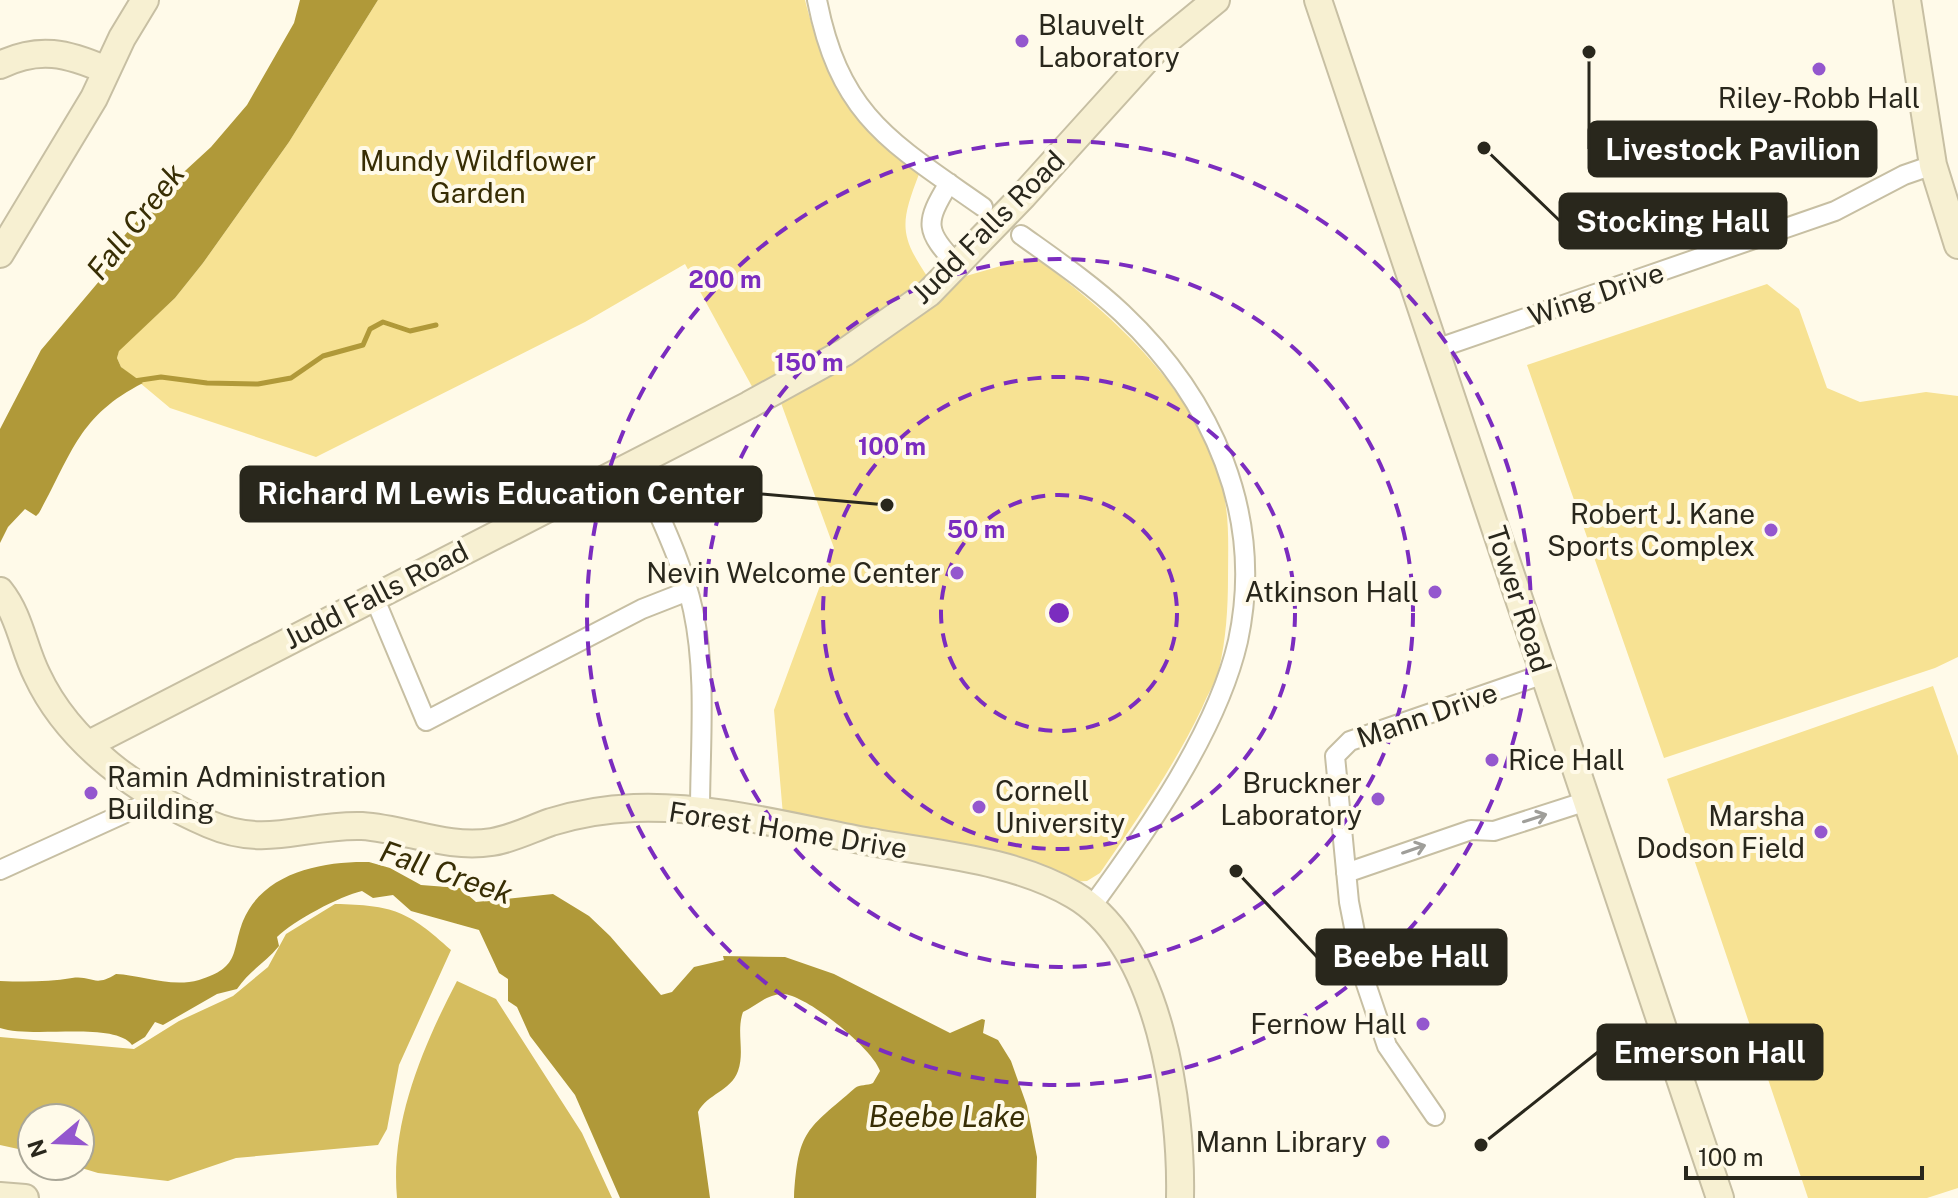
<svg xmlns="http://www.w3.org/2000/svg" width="1958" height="1198" viewBox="0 0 1958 1198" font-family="'Public Sans',sans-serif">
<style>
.green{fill:#f7e293}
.forest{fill:#d5bd5f}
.water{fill:#b09939}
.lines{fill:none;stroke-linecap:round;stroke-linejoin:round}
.stream{stroke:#b09939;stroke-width:5}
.street-casing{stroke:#c7bfa3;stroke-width:22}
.secondary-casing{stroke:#c7bfa3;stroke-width:30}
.street{stroke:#fff;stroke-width:18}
.secondary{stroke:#f7f0d2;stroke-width:26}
.oneway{stroke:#9f9e99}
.ring{fill:none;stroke:#7b2cbf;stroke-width:4;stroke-dasharray:14 10}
.poi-dot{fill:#9457ce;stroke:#fffae9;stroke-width:3}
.labels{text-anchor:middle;stroke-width:8;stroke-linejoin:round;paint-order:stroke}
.poi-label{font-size:28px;fill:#29271c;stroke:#fffae9;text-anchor:end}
.park-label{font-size:28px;fill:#372d03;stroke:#fffae9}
.street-label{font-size:28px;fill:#29271c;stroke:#fffae9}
.water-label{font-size:30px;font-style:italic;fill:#382e04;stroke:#fffae9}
.centre{fill:#7b2cbf;stroke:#fffae9;stroke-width:4}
.ring-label{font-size:24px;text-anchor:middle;font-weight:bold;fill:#7b2cbf;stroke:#fffae9;stroke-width:8;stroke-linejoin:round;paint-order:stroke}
.leader{fill:none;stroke:#29271c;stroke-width:3}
.callout-dot{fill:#29271c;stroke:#fffae9;stroke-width:3}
.callout{fill:#29271c;stroke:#29271c;stroke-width:3}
.callout-label{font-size:30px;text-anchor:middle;font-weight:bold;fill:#fff}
</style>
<rect width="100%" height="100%" fill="#fffae9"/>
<!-- green -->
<path class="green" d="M 378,0 L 805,0 C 827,86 850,119 919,174 C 900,224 899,235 929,279 L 858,331 L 755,392 L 685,264 L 585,322 L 316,457 L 170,408 L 121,367 L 117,358 L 119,350 L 175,298 L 203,263 L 289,142 Z
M 1039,260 C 1117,319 1195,389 1222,487 C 1230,516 1228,549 1228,578 C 1228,608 1226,640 1219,669 C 1216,682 1207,695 1202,708 C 1174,767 1137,819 1100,873 L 1087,881 L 1067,882 L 783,815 L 774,710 L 834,548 L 781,403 L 925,312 L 966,276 L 1018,261 Z
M 1767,284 L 1799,309 L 1827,388 L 1860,402 L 1926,392 L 1958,396 L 1958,657 L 1935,668 L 1664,758 L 1527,365 Z
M 1933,686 L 1958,756 L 1958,1188 L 1927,1198 L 1808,1198 L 1667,779 Z"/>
<!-- forest -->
<path class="forest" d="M 335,904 C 393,905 408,911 451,950 L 399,1065 L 387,1129 L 378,1145 L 236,1158 L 168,1181 L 98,1173 L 75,1166 L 80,1166 L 80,1118 L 32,1118 L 32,1152 L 0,1145 L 0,1037 L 134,1049 L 179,1021 L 233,996 L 268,967 L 286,934 Z
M 457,981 L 496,999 L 582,1133 L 612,1198 L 397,1198 C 390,1123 423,1046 457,981 Z"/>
<!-- water -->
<path class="water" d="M 300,0 L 378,0 L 289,142 L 203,263 L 175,298 L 119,351 L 117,358 L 121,367 L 143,383 C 78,416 72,454 39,513 L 36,516 L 25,509 L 8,527 L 0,543 L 0,429 L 41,350 L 101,279 L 124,236 L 161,193 L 211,147 L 247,105 L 294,23 Z
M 369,862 L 390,868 L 421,885 L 460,888 L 476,902 L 553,894 L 589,916 L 610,936 L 661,995 L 672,992 L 694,967 L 724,960 L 723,956 L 785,957 L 834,974 L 950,1033 L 982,1019 L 985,1020 L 983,1033 L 998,1040 L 1011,1061 L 1027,1106 L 1037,1157 L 1036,1198 L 794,1198 C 798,1129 807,1130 855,1088 C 860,1084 867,1086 873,1083 L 880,1071 C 873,1049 807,995 783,994 C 767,994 756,1006 743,1012 C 736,1031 745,1052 738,1071 C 731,1091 707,1094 698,1112 L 710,1198 L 620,1198 L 575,1095 L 530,1036 L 517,1007 L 508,1001 L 508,979 L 499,973 L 479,930 L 411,911 L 393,895 L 373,898 L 362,891 C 340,896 293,921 277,937 L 279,946 C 265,963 250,970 237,989 L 217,994 L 163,1025 L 155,1022 L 145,1037 L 132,1045 C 114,1021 32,1039 0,1028 L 0,981 C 25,982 48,982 72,978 C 92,975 94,988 116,974 C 141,975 171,988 199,980 C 241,967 231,952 243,921 C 263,872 323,861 369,862 Z"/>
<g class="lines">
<!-- stream -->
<path class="stream" d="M 134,381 L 161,377 L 207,383 L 258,384 L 291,378 L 323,356 L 363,345 L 370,329 L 383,322 L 410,331 L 436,325"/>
<!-- street casing -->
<g class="street-casing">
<path id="street" d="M 817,0 C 840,117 892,143 983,207
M 949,183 C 924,224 925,230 957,265
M 1021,235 C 1056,260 1091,284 1122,313 C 1213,399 1265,515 1238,641 C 1217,732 1147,831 1092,906
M 1436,349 L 1835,211 L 1904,175 L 1933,165
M 636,462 C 656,510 682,559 693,610 C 707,675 700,745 700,811
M 374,597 L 426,721 L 642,609 L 688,591
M 0,870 L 145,804 L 154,796
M 1346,873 L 1471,830 L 1494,831 L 1587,801
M 1435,1116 L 1387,1046 L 1364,978 L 1349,902 L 1335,756 L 1350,741 L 1544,674"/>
</g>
<!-- secondary casing -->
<g class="secondary-casing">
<path id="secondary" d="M 1318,0 L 1720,1198
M 1907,0 L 1933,165 L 1958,245
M 0,65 C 39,46 67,53 106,70
M 0,254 L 94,98 L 122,38 L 145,0
M 0,591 C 20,616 23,647 37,675 C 69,744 141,795 209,824 C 267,849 305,824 362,826 C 407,829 446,849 492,842 C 512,839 531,829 551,822 C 577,814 607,809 634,808 C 711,805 790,827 865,841 C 933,854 1013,859 1074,895 C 1160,945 1182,1107 1180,1198
M 89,744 L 749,405 L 845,352 L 929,293 L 1023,196 L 1155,50 L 1216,0
M 0,1196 L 25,1198"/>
</g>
<!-- street -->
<use href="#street" class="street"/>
<!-- secondary -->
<use href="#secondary" class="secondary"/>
</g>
<!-- one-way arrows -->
<defs><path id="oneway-shaft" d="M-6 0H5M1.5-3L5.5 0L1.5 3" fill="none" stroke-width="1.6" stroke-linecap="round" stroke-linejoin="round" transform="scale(2)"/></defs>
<g class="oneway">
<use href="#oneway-shaft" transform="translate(1535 818) rotate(-18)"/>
<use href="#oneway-shaft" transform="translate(1414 849) rotate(-19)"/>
</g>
<!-- distance rings -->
<g class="ring">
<circle cx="1059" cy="613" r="118"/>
<circle cx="1059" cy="613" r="236"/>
<circle cx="1059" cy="613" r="354"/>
<circle cx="1059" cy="613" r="472"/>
</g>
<!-- markers -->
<g class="poi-dot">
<circle cx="1022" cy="41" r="8"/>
<circle cx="1819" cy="69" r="8"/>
<circle cx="1771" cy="530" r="8"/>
<circle cx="957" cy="573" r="8"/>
<circle cx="1435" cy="592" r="8"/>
<circle cx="1492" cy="760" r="8"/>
<circle cx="91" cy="793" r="8"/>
<circle cx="1378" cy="799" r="8"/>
<circle cx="979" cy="807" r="8"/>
<circle cx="1821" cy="832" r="8"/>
<circle cx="1423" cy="1024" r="8"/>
<circle cx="1383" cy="1142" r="8"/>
</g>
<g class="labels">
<!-- poi labels -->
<g class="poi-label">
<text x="1038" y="35" text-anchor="start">Blauvelt<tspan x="1038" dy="32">Laboratory</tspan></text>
<text x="1819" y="108" text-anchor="middle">Riley-Robb Hall</text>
<text x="1755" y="524">Robert J. Kane<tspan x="1755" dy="32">Sports Complex</tspan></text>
<text x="941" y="583">Nevin Welcome Center</text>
<text x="1419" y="602">Atkinson Hall</text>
<text x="1508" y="770" text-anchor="start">Rice Hall</text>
<text x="107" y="787" text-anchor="start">Ramin Administration<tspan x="107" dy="32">Building</tspan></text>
<text x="1362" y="793">Bruckner<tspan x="1362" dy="32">Laboratory</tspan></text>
<text x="995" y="801" text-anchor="start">Cornell<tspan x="995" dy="32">University</tspan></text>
<text x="1805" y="826">Marsha<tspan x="1805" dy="32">Dodson Field</tspan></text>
<text x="1407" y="1034">Fernow Hall</text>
<text x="1367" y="1152">Mann Library</text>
</g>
<!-- park labels -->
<g class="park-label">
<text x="478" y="171">Mundy Wildflower<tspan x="478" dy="32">Garden</tspan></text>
</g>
<!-- street labels -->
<g class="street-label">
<text transform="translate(988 227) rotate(-45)" y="10">Judd Falls Road</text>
<text transform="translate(1596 294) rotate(-19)" y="10">Wing Drive</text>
<text transform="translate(376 595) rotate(-27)" y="10">Judd Falls Road</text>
<text transform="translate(1519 599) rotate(72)" y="10">Tower Road</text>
<text transform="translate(1427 715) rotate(-19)" y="10">Mann Drive</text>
<text transform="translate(788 830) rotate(9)" y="10">Forest Home Drive</text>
</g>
<!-- water labels -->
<g class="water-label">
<text transform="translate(136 222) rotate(-52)" y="10">Fall Creek</text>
<text transform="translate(446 873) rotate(19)" y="10">Fall Creek</text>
<text x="947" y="1127">Beebe Lake</text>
</g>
</g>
<circle cx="1059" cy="613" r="12" class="centre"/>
<g class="ring-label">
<text x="725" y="288">200 m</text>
<text x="809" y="371">150 m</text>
<text x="892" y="455">100 m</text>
<text x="976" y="538">50 m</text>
</g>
<!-- callouts -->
<path class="leader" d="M1589 52L1589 149M1484 148L1560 221M887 505L761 494M1236 871L1317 957M1481 1145L1598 1052"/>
<g class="callout-dot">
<circle cx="1589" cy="52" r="8"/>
<circle cx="1484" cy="148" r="8"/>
<circle cx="887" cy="505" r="8"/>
<circle cx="1236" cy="871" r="8"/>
<circle cx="1481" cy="1145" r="8"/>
</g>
<g class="callout">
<rect x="1589" y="122" width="287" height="54" rx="8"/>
<rect x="1560" y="194" width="226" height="54" rx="8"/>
<rect x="241" y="467" width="520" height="54" rx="8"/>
<rect x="1317" y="930" width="189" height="54" rx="8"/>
<rect x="1598" y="1025" width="224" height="54" rx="8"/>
</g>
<g class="callout-label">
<text x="1733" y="160">Livestock Pavilion</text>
<text x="1673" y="232">Stocking Hall</text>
<text x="501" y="504">Richard M Lewis Education Center</text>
<text x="1411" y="967">Beebe Hall</text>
<text x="1710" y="1063">Emerson Hall</text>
</g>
<!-- north arrow -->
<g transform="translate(56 1142) rotate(251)"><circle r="38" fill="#fffae9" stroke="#a9a697" stroke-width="2"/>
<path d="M0-6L14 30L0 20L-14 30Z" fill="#9457ce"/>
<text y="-12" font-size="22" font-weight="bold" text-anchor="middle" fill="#29271c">N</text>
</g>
<!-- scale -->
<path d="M1686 1166v12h236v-12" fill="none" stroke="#29271c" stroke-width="4"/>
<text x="1698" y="1166" font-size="24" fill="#29271c" stroke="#fffae9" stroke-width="6" paint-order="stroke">100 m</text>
</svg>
